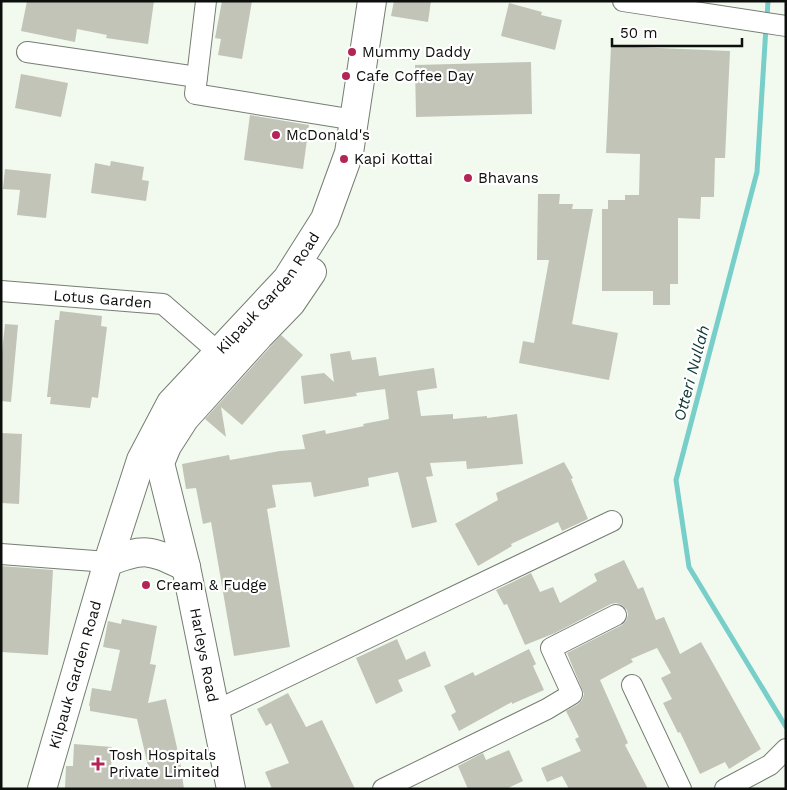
<svg xmlns="http://www.w3.org/2000/svg" width="787" height="790" viewBox="0 0 787 790" font-family="'Work Sans',sans-serif">
<style>
.lines{fill:none;stroke-linecap:round;stroke-linejoin:round}
.stream{stroke:#78cfc9;stroke-width:5}
.building{fill:#c2c4b7}
.street-casing{stroke:#767d73;stroke-width:22}
.secondary-casing{stroke:#767d73;stroke-width:30}
.street{stroke:#fff;stroke-width:20}
.secondary{stroke:#fff;stroke-width:28}
.poi-dot{fill:#b42557;stroke:#fff;stroke-width:2}
.labels{text-anchor:middle;stroke-width:4.5;stroke-linejoin:round;paint-order:stroke}
.poi-label{font-size:15px;fill:#0d0f0c;stroke:#fff;text-anchor:start}
.street-label{font-size:15px;fill:#0d0f0c;stroke:#fff}
.water-label{font-size:16px;font-style:italic;fill:#0b3634;stroke:#fff}
</style>
<rect width="100%" height="100%" fill="#f2faef"/>
<g class="lines">
<!-- stream -->
<path class="stream" d="M 767,18 L 768,1
M 766,27 L 757,172 L 676,480 L 689,567 L 786,727"/>
</g>
<!-- building -->
<path class="building" d="M 27,1 L 154,1 L 148,44 L 106,38 L 107,35 L 77,29 L 75,42 L 21,31 Z
M 222,1 L 252,1 L 242,59 L 218,55 L 221,39 L 215,38 Z
M 394,1 L 431,1 L 428,22 L 391,16 Z
M 509,3 L 542,12 L 541,15 L 562,20 L 555,50 L 501,36 Z
M 611,46 L 730,51 L 725,158 L 715,158 L 714,197 L 701,197 L 700,219 L 678,218 L 678,284 L 670,284 L 670,305 L 653,305 L 653,291 L 602,291 L 602,209 L 608,209 L 608,200 L 625,200 L 625,195 L 639,195 L 640,154 L 606,153 Z
M 531,62 L 532,114 L 416,117 L 415,65 Z
M 21,74 L 68,83 L 61,117 L 15,108 Z
M 250,115 L 309,125 L 303,169 L 244,160 Z
M 111,161 L 144,167 L 142,180 L 149,181 L 146,201 L 91,193 L 95,163 L 110,166 Z
M 5,169 L 51,174 L 46,218 L 17,215 L 20,190 L 3,189 Z
M 538,194 L 560,194 L 559,204 L 573,204 L 572,209 L 593,209 L 572,324 L 618,333 L 609,380 L 519,363 L 523,341 L 534,343 L 549,260 L 537,260 Z
M 60,311 L 102,316 L 101,326 L 107,327 L 98,398 L 92,397 L 90,408 L 50,404 L 51,397 L 47,397 L 55,320 L 59,320 Z
M 5,324 L 18,325 L 11,402 L 1,401 L 1,361 Z
M 281,335 L 303,355 L 242,425 L 221,407 L 226,437 L 205,419 Z
M 350,351 L 352,360 L 376,357 L 379,376 L 434,368 L 437,388 L 417,391 L 421,416 L 453,414 L 453,419 L 487,416 L 487,418 L 517,414 L 523,464 L 467,469 L 466,461 L 430,463 L 433,476 L 426,477 L 437,522 L 412,528 L 398,472 L 368,478 L 369,486 L 314,497 L 311,482 L 272,485 L 276,507 L 267,509 L 290,647 L 234,656 L 211,522 L 203,524 L 196,488 L 186,489 L 182,464 L 229,455 L 230,460 L 280,451 L 305,449 L 302,435 L 325,430 L 326,434 L 364,426 L 363,424 L 389,419 L 385,389 L 356,393 L 357,396 L 304,404 L 301,376 L 324,373 L 334,382 L 330,354 Z
M 1,433 L 22,434 L 19,504 L 1,503 Z
M 564,462 L 573,478 L 571,479 L 588,519 L 562,531 L 558,522 L 511,544 L 512,546 L 478,566 L 455,524 L 498,500 L 496,493 Z
M 624,560 L 638,589 L 643,587 L 656,620 L 664,617 L 680,654 L 701,642 L 761,749 L 729,769 L 725,762 L 700,774 L 680,732 L 678,733 L 663,703 L 672,699 L 661,678 L 671,673 L 657,648 L 631,659 L 633,662 L 600,680 L 628,743 L 625,745 L 648,789 L 569,789 L 562,776 L 547,782 L 541,768 L 581,751 L 575,739 L 579,737 L 566,711 L 578,704 L 582,700 L 584,694 L 567,653 L 622,625 L 626,621 L 628,615 L 627,610 L 622,605 L 616,603 L 611,604 L 555,633 L 525,645 L 507,604 L 504,605 L 496,590 L 531,573 L 540,592 L 553,587 L 560,603 L 597,581 L 594,574 Z
M 1,566 L 53,570 L 48,655 L 1,652 Z
M 122,619 L 157,626 L 150,664 L 156,665 L 148,703 L 166,699 L 180,761 L 184,789 L 65,788 L 66,766 L 73,766 L 74,744 L 112,747 L 111,772 L 148,766 L 137,719 L 90,711 L 90,706 L 89,706 L 92,688 L 111,691 L 120,650 L 103,647 L 108,621 L 121,624 Z
M 397,639 L 406,660 L 425,651 L 431,666 L 398,680 L 403,691 L 376,704 L 356,658 Z
M 529,649 L 536,664 L 533,666 L 544,690 L 512,704 L 512,702 L 459,731 L 451,715 L 456,712 L 444,686 L 473,672 L 475,676 Z
M 288,693 L 306,727 L 322,720 L 355,789 L 272,789 L 265,772 L 289,763 L 271,723 L 266,726 L 257,709 Z
M 509,750 L 523,781 L 506,789 L 468,789 L 458,766 L 483,753 L 486,760 Z"/>
<g class="lines">
<!-- street casing -->
<g class="street-casing">
<g id="street">
<path d="M 206,1 L 195,94 L 355,120"/>
<path d="M 623,1 L 786,26"/>
<path d="M 27,52 L 197,77"/>
<path id="s1" d="M 1,291 L 163,304 L 218,352"/>
<path d="M 1,554 L 108,562"/>
<path d="M 632,685 L 681,789"/>
<path d="M 215,711 L 612,521"/>
<path d="M 383,789 L 547,709 L 572,694 L 551,648 L 616,615"/>
<path d="M 725,789 L 770,765 L 786,749"/>
</g>
</g>
<!-- secondary casing -->
<g class="secondary-casing">
<g id="secondary">
<path d="M 108,562 C 146,547 150,550 186,567"/>
<path id="s2" d="M 42,789 L 108,562 L 141,460 L 171,403 L 287,279 L 325,219 L 349,153 L 372,1"/>
<path d="M 231,789 L 186,567 L 160,463 L 167,446 L 185,418 L 259,336 L 291,303 L 312,272"/>
</g>
</g>
<!-- street -->
<use href="#street" class="street"/>
<!-- secondary -->
<use href="#secondary" class="secondary"/>
</g>
<!-- markers -->
<g class="poi-dot">
<circle cx="352" cy="52" r="5"/>
<circle cx="346" cy="76" r="5"/>
<circle cx="276" cy="135" r="5"/>
<circle cx="344" cy="159" r="5"/>
<circle cx="468" cy="178" r="5"/>
<circle cx="146" cy="585" r="5"/>
<path d="M95.5 756.5h5v5h5v5h-5v5h-5v-5h-5v-5h5z"/>
</g>
<g class="labels">
<!-- poi labels -->
<g class="poi-label">
<text x="362" y="57">Mummy Daddy</text>
<text x="356" y="81">Cafe Coffee Day</text>
<text x="286" y="140">McDonald's</text>
<text x="354" y="164">Kapi Kottai</text>
<text x="478" y="183">Bhavans</text>
<text x="156" y="590">Cream &amp; Fudge</text>
<text x="109" y="760">Tosh Hospitals<tspan x="109" dy="17">Private Limited</tspan></text>
</g>
<!-- street labels -->
<g class="street-label">
<text dy="5" stroke="none"><textPath href="#s2" startOffset="555">Kilpauk Garden Road</textPath></text>
<text dy="5" stroke="none"><textPath href="#s1" startOffset="102">Lotus Garden</textPath></text>
<text transform="translate(204 655) rotate(79)" y="5">Harleys Road</text>
<text dy="5" stroke="none"><textPath href="#s2" startOffset="119">Kilpauk Garden Road</textPath></text>
</g>
<!-- water labels -->
<g class="water-label">
<text transform="translate(691 373) rotate(-75)" y="6">Otteri Nullah</text>
</g>
</g>
<!-- border -->
<rect width="787" height="790" fill="none" stroke="#0d0f0c" stroke-width="5"/>
<!-- scale -->
<path d="M612 38v8h130v-8" fill="none" stroke="#0d0f0c" stroke-width="2.5"/>
<text x="620" y="38" font-size="15" fill="#0d0f0c" stroke="#ffffff" stroke-width="4" paint-order="stroke">50 m</text>
</svg>
